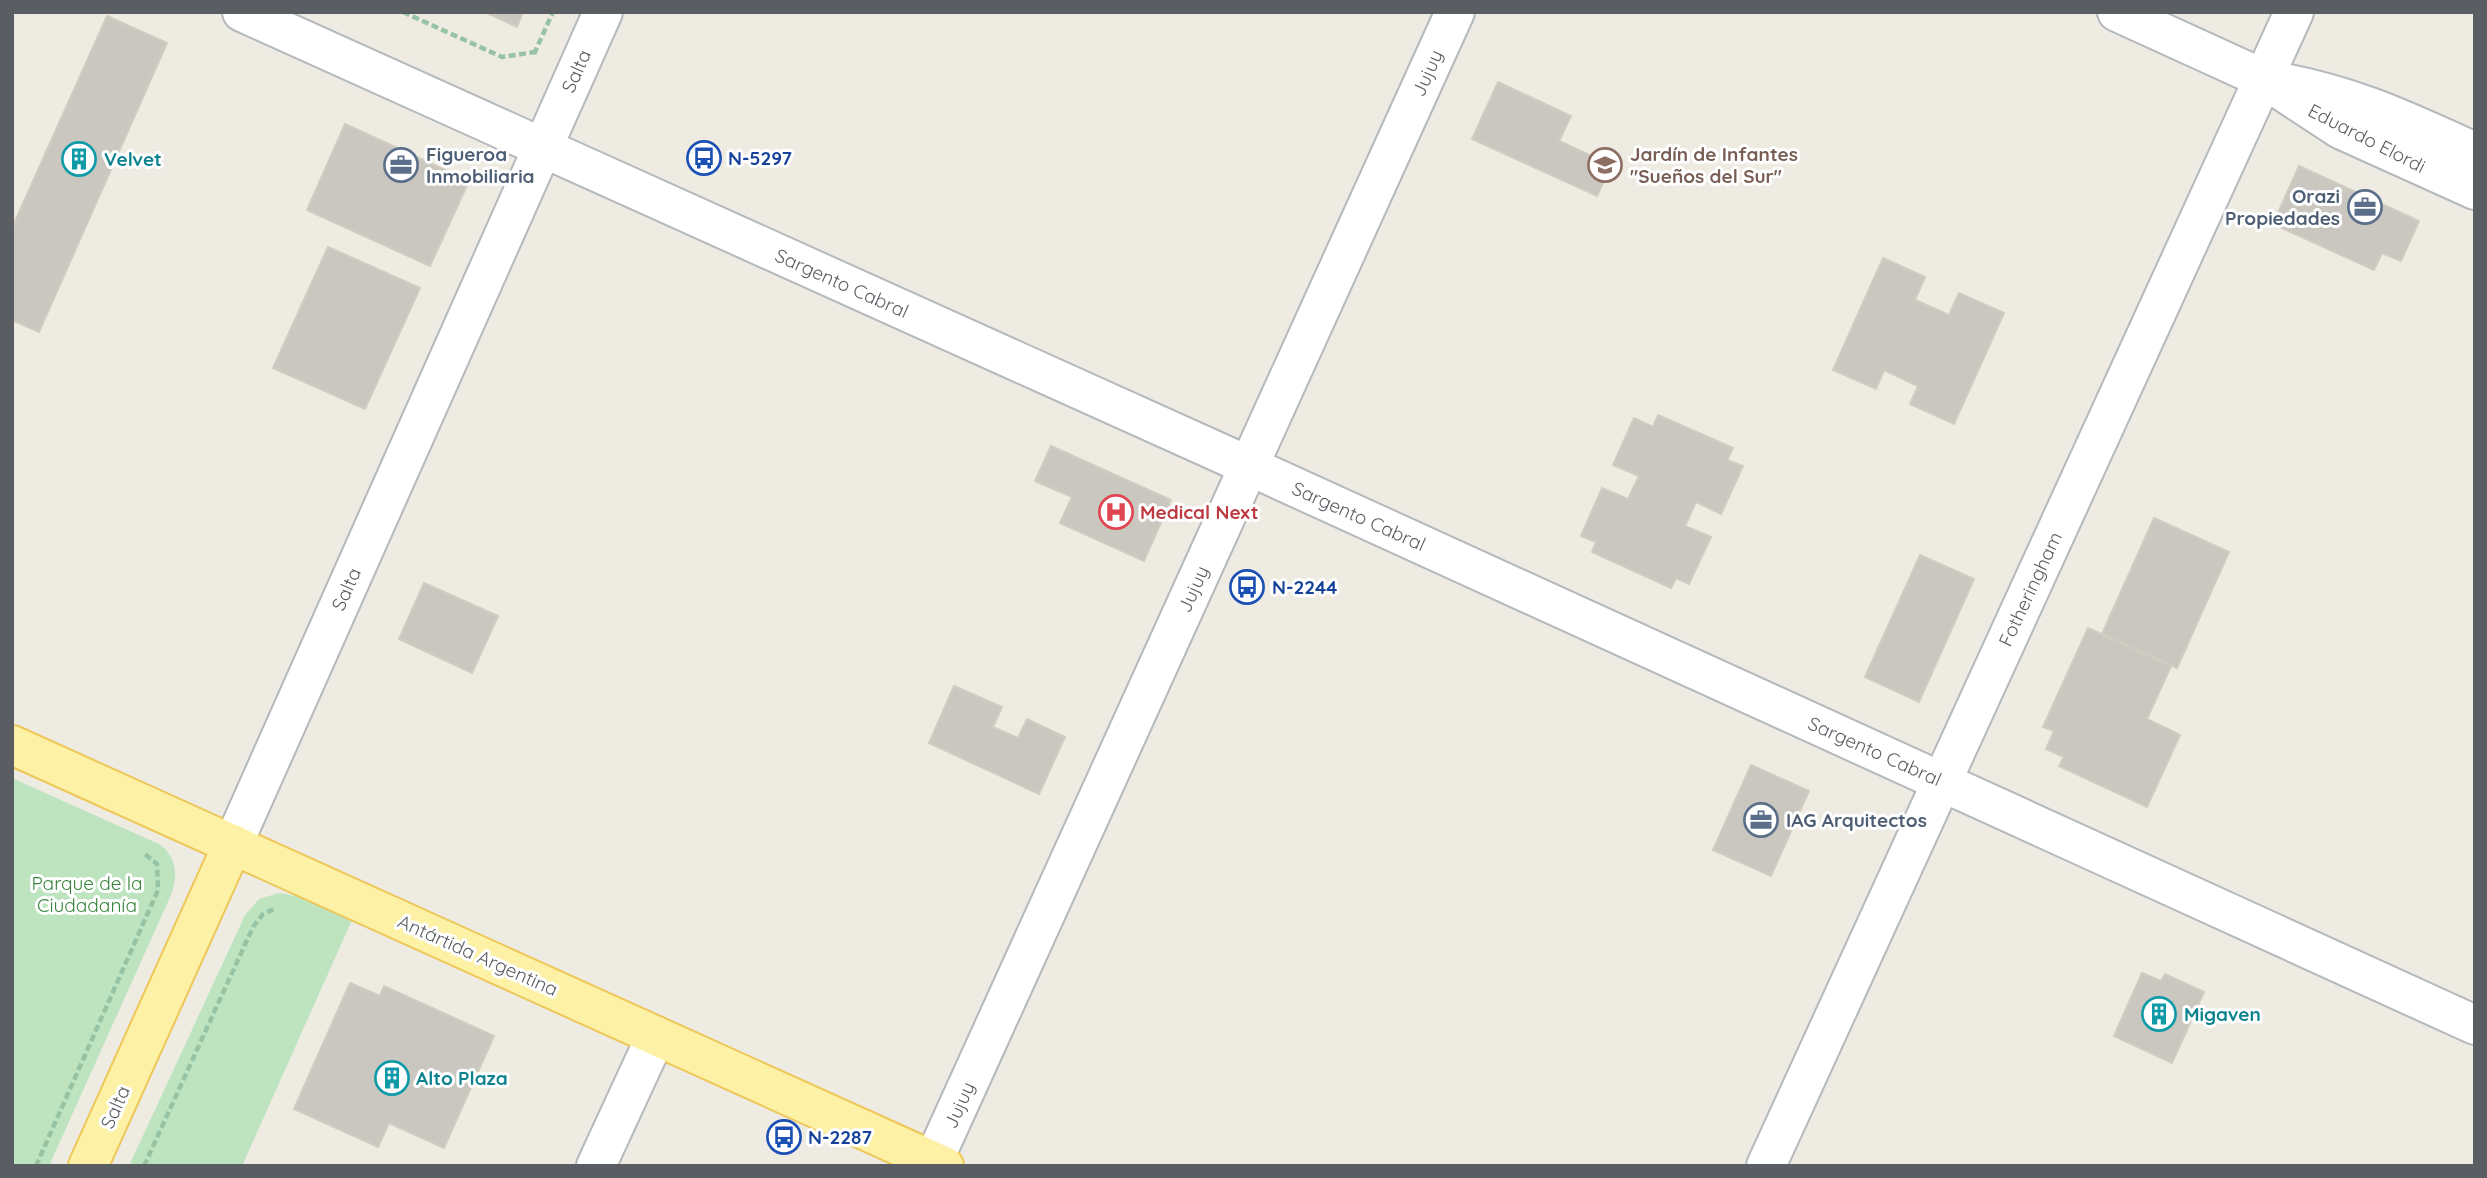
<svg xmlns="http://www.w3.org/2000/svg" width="2487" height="1178" viewBox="0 0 2487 1178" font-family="Quicksand,sans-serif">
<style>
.green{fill:#bee4bf}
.building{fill:#cac7c1;stroke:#d1ccc0;stroke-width:2}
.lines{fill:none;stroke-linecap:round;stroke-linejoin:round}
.minor-casing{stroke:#b5b8bc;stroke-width:42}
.major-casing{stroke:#efc759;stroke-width:42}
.path{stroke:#96c3a4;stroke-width:4.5;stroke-dasharray:7 3.5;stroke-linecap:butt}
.minor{stroke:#fff;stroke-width:38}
.major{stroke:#fdf1a6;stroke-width:38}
.labels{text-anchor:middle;stroke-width:6;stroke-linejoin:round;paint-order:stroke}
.street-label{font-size:19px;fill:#5a5e63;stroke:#fff}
.service-label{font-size:19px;font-weight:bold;fill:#4e5e75;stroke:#fff;text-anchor:start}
.education-label{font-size:19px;font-weight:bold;fill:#785e54;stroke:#fff;text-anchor:start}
.transit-label{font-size:19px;font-weight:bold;fill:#164399;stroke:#fff;text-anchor:start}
.culture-label{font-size:19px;font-weight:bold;fill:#0d838f;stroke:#fff;text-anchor:start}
.health-label{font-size:19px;font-weight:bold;fill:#be3a42;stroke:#fff;text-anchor:start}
.park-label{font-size:19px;fill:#37853c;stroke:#fff}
</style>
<rect width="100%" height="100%" fill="#edebe2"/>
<!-- green -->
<path class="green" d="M 12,778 L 161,845 C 177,859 178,875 171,895 L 49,1166 L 12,1166 Z
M 279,893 L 301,897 L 352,920 L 242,1166 L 129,1166 L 245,915 L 259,899 Z"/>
<!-- building -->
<path class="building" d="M 485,12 L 523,12 L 517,27 Z
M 107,16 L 167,43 L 39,332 L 12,320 L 12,228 Z
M 1498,82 L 1571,116 L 1559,141 L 1611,165 L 1597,196 L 1472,139 Z
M 345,124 L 469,181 L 430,266 L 307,210 Z
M 2299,166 L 2419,221 L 2401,261 L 2382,253 L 2374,270 L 2273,224 Z
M 328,247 L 420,288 L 365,409 L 273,368 Z
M 1883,258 L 1925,277 L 1915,300 L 1949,315 L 1959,293 L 2004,313 L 1954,424 L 1910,404 L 1918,386 L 1884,370 L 1876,389 L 1833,370 Z
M 1658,415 L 1733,448 L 1727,460 L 1743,466 L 1721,514 L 1696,502 L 1685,526 L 1711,537 L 1689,584 L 1676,578 L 1671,588 L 1592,552 L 1596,542 L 1581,536 L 1602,488 L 1628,499 L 1639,476 L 1613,465 L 1634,418 L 1653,427 Z
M 1051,446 L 1171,500 L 1144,561 L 1060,523 L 1072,497 L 1035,481 Z
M 2154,518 L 2229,552 L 2177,668 L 2102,634 Z
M 1920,555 L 1974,579 L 1919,702 L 1865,677 Z
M 424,583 L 498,616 L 472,673 L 399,639 Z
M 2088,628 L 2171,666 L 2147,719 L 2180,735 L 2147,807 L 2059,766 L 2064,757 L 2046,749 L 2054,731 L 2043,727 Z
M 954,686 L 1002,707 L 993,727 L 1018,738 L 1027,719 L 1065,737 L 1039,794 L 929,743 Z
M 1751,765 L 1809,791 L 1771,876 L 1713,850 Z
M 2142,973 L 2161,981 L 2165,974 L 2204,992 L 2172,1063 L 2114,1036 Z
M 350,983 L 380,996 L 384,986 L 494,1036 L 444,1148 L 389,1123 L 378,1147 L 294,1109 Z"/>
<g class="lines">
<!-- minor casing -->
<g class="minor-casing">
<path id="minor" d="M 242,12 L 1249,466 L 2475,1025
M 2117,12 L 2264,79 L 2340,129 L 2475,190
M 2279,82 C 2355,96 2406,121 2475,152
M 233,844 L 603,12
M 596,1166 L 656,1036
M 931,1166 L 1455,12
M 1766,1166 L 2294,12"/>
</g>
<!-- major casing -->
<g class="major-casing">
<path id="major" d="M 12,745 L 944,1166
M 88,1166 L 233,844"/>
</g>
<!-- path -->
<path class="path" d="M 403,12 L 502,57 L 535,52
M 534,54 L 553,12
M 36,1166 L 158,890 L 157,864 L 144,853
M 144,1166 L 253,927 L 263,914 L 274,909"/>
<!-- minor -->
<use href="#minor" class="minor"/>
<!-- major -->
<use href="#major" class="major"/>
</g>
<!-- icons -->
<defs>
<g id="bus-ring" transform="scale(1.75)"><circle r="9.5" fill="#fff" stroke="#1a4fb4" stroke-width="1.5"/><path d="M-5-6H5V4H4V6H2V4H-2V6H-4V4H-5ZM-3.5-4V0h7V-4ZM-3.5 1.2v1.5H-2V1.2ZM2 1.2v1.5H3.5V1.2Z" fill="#1a4fb4"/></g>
<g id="building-ring" transform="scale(1.75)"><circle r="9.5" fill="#fff" stroke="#0f9aa8" stroke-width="1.5"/><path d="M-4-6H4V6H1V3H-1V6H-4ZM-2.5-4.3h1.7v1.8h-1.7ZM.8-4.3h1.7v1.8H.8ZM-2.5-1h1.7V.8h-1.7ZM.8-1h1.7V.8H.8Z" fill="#0f9aa8"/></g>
<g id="office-ring" transform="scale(1.75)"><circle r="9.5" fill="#fff" stroke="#5c6f8a" stroke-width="1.5"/><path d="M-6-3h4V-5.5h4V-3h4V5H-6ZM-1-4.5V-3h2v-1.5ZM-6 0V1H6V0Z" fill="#5c6f8a"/></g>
<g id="school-ring" transform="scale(1.75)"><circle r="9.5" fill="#fff" stroke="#8d6e63" stroke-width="1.5"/><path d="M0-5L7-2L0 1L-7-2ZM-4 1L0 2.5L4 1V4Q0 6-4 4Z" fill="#8d6e63"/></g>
<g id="hospital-ring" transform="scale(1.75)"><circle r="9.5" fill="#fff" stroke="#e0444e" stroke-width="1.5"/><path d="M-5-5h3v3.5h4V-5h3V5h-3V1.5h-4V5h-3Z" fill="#e0444e"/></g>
</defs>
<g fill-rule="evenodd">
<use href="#bus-ring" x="704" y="158"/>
<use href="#building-ring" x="79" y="159"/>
<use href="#office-ring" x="401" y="165"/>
<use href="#school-ring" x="1605" y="165"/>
<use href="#office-ring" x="2365" y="207"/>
<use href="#hospital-ring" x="1116" y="512"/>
<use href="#bus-ring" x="1247" y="587"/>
<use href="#office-ring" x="1761" y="820"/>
<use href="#building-ring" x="2159" y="1014"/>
<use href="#building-ring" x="392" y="1078"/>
<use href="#bus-ring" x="784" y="1137"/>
</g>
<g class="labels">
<!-- street labels -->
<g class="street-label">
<text transform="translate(576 71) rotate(-66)" y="7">Salta</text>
<text transform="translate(1427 73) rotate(-66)" y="7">Jujuy</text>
<text transform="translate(2367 138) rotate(27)" y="7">Eduardo Elordi</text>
<text transform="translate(842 283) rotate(24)" y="7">Sargento Cabral</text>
<text transform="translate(1359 516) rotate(24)" y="7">Sargento Cabral</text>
<text transform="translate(346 589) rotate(-66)" y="7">Salta</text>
<text transform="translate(1193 589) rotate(-66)" y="7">Jujuy</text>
<text transform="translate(2030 589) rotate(-65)" y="7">Fotheringham</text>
<text transform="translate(1875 751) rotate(24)" y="7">Sargento Cabral</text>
<text transform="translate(478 955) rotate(24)" y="7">Antártida Argentina</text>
<text transform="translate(959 1105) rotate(-66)" y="7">Jujuy</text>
<text transform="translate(115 1107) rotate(-66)" y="7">Salta</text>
</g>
<!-- service labels -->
<g class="service-label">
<text x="426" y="161">Figueroa<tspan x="426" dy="22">Inmobiliaria</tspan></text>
<text x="2340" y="203" text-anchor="end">Orazi<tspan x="2340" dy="22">Propiedades</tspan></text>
<text x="1786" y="827">IAG Arquitectos</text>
</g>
<!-- education labels -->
<g class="education-label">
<text x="1630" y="161">Jardín de Infantes<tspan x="1630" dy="22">"Sueños del Sur"</tspan></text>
</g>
<!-- transit labels -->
<g class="transit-label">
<text x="728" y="165">N-5297</text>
<text x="1272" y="594">N-2244</text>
<text x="808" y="1144">N-2287</text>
</g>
<!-- culture labels -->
<g class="culture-label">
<text x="104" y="166">Velvet</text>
<text x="2184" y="1021">Migaven</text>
<text x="416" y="1085">Alto Plaza</text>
</g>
<!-- health labels -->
<g class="health-label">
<text x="1140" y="519">Medical Next</text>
</g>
<!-- park labels -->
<g class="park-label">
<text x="87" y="890">Parque de la<tspan x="87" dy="22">Ciudadanía</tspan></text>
</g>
</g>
<!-- border -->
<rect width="2487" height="1178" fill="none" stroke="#5a5e63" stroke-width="28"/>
</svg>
